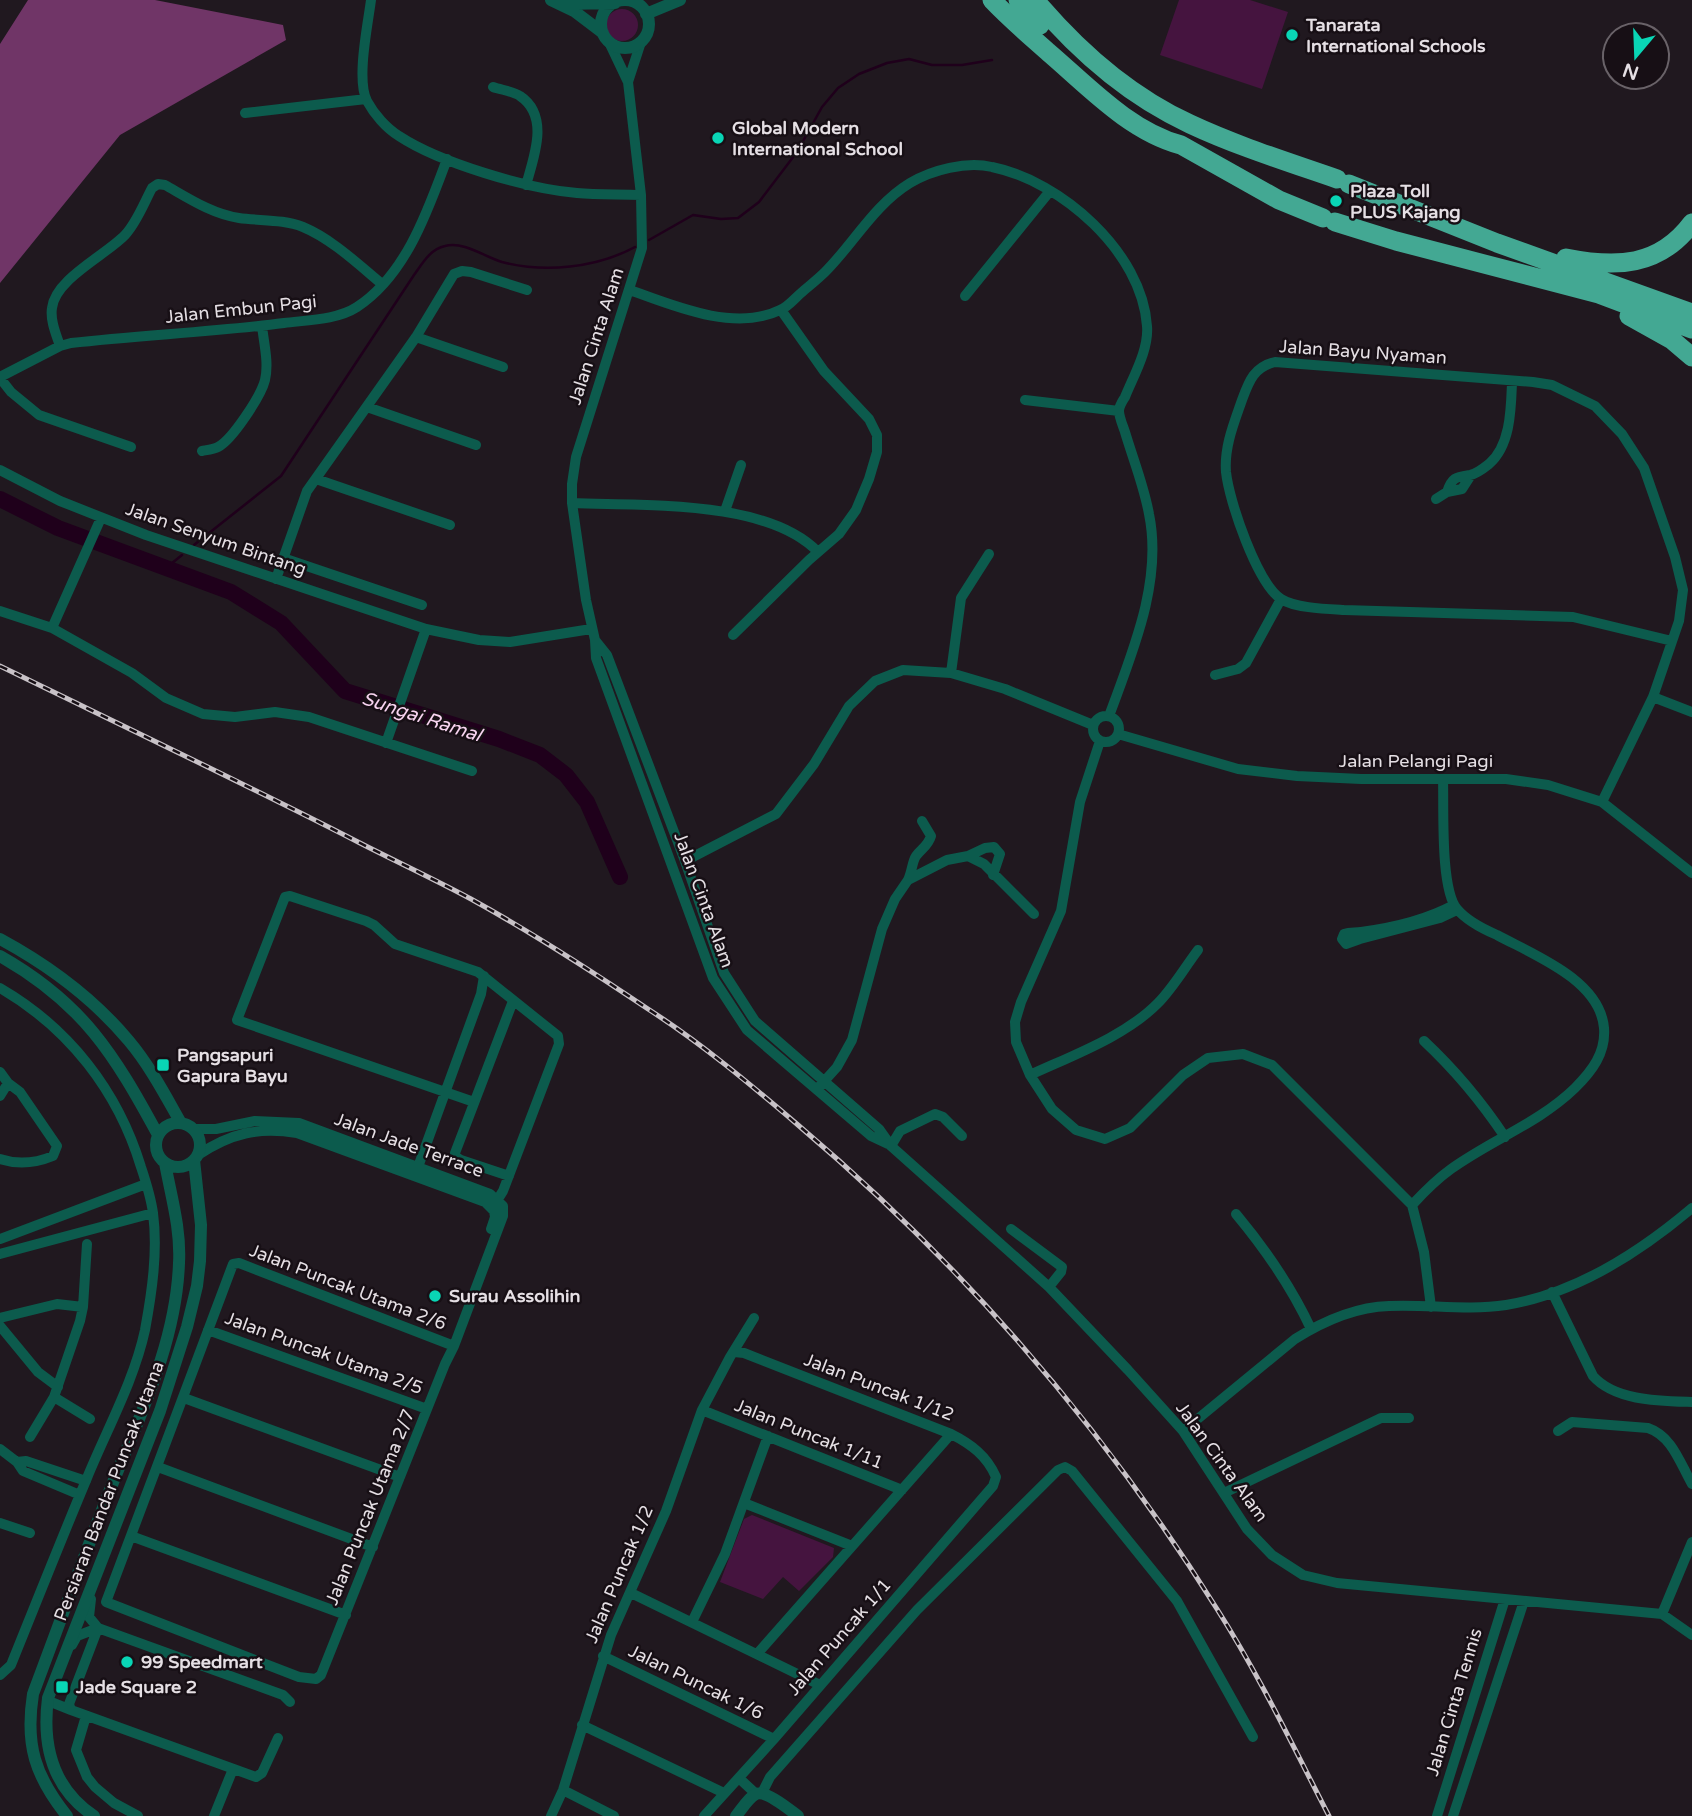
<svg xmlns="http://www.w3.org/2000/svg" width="1692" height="1816" viewBox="0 0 1692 1816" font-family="'Varela Round',sans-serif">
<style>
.green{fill:#45143f}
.forest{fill:#703567}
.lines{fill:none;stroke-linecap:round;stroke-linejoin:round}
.stream{stroke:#1f001b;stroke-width:2.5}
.river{stroke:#1f001b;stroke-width:16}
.minor{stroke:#0c5b4d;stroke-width:10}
.tertiary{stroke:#0c5b4d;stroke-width:12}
.motorway{stroke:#43a893;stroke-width:19}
.rail-casing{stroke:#c8c2c7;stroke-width:5}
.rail{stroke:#170f15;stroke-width:2.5;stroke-dasharray:8;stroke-linecap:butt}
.poi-dot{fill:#09d5b5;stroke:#170f15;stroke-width:2.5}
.labels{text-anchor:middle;stroke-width:5;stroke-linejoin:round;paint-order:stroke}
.poi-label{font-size:18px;font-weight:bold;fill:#e5dfe4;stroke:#170f15;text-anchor:start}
.street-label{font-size:18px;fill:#e5dfe4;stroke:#170f15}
.water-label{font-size:19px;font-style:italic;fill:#f8d4f0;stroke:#170f15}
</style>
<rect width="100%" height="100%" fill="#20181f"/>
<!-- green -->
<path class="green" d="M 1179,0 L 1250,0 L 1288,12 L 1262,89 L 1160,55 Z
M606 25a16 16 0 1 1 32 0a16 16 0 1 1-32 0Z
M 752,1515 L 834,1548 L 833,1557 L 799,1591 L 783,1577 L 763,1599 L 720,1582 L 744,1519 Z"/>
<!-- forest -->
<path class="forest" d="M 28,0 L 155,0 L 283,25 L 286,40 L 120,135 L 0,283 L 0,44 Z"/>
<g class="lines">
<!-- stream -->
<path class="stream" d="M 649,240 L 693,215 L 721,219 L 738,218 L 759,202 L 797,152 L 822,107 L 838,88 L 859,74 L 887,63 L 909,59 L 932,65 L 962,65 L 992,60
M 194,545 L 281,476 L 414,275 C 422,264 430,249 445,246 C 464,241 485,257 502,262 C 545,273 596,268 635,247
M 166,568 L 182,555"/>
<!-- river -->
<path class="river" d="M 0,499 L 58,528 L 231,592 L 281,623 L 345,691 L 499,739 L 540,755 L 566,775 L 587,802 L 620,877"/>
<!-- minor -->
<path class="minor" d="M 371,0 C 368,24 356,80 367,101 C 374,114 386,128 399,136 C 440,163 528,189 577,193 C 598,195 620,194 641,195
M 609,42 L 628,82 L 641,195 L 642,248 L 576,457 L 572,484 L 572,503 L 586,600 L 595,640 L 607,655 L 685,861 L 724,973 L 755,1021 L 879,1129 L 891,1146 L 1049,1287 L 1128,1370 L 1183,1431 L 1247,1529 L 1272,1555 L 1303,1575 L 1337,1583 L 1662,1614 L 1692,1635
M 628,82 L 641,42
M 493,87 C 501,90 513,91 520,96 C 550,116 534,157 526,185
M 245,113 L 366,99
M 630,290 C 674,306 735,332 780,310 C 788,307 795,298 801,293 C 809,286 818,279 825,272 C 854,243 874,205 910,183 C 932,170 966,161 992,167 C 1061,181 1142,252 1147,326 C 1149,349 1134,375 1125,397 C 1123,400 1119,407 1119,411 C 1119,417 1123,426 1125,432 C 1133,459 1144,486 1149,514 C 1163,582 1132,653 1109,716
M 965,296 L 1050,191
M 416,337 L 503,367
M 60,346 C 56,334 50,320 52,308 C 55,279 106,255 125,235 C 137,222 144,203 152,188 L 158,184 L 165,185 C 188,198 212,214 239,218 C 260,221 283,219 303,227 C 332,239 359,265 382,284
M 0,377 L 60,346 L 71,343 C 142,335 214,332 284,323 C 307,320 337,320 357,307 C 406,275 428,210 447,159
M 0,378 L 11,392 L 39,415 L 131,447
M 1025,400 L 1119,411
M 367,407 L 476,445
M 202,451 C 207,450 214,449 218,447 C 232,440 261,396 265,380 C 269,363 264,344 262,326
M 0,470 L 60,501 L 146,535 L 426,629
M 316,479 L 450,525
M 1447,492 C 1452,477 1456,477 1470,475 C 1476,474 1484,468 1489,464 C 1511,445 1511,408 1512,382
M 1436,499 L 1447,492 L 1462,489 L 1471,475
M 572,503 C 642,506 767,499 818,552
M 725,511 L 741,465
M 283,558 L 422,605
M 276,579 L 307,491 L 416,337 L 454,274 L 462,271 L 471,272 L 527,290
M 0,611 L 52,628 L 132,673 L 166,698 L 203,714 L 235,717 L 275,712 L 309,717 L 472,771
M 52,628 L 101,518
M 733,635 L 809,560 L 839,534 L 856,510 L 869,479 L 877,452 L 877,435 L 869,419 L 824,371 L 781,310
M 595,640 L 596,658 L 713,978 L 747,1030 L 871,1136 L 888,1144
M 951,673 L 961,598 L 989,554
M 1215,675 L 1238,669 L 1246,663 L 1281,599
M 1653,697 L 1692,712
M1093 729a13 13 0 1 1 26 0a13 13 0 1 1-26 0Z
M 1118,734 L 1238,769 L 1297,776 L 1361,779 L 1506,779 L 1548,785 L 1602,802 L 1692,873
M 1100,741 L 1080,802 L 1061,911 L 1021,1002 L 1015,1022 L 1016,1042 L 1030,1075 L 1052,1109 L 1076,1130 L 1105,1139 L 1130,1128 L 1183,1075 L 1208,1058 L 1243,1054 L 1272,1065 L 1412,1205 L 1424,1252 L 1431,1307
M 386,743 L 426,629 L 479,640 L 510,642 L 591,629
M 1602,802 L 1653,697 L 1679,621 L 1683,590 L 1675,557 L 1644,468 L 1622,434 L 1595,406 L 1552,385 L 1533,382 L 1275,362 C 1254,367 1249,381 1242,400 C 1234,423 1224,447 1226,472 C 1229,501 1257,583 1281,599 C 1295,608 1326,609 1344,610 L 1573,617 L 1672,641
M 968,856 L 985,848 L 994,847 L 1000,854 L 993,875
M 685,861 L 776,814 L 814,764 L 849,706 L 875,681 L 903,670 L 951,673 L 1005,689 L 1093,725
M 908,880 C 912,872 912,862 916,856 C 922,848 928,846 931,836 L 922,821
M 1454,905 C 1426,920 1392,928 1361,932 C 1355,933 1350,932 1344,934 L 1342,939 L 1346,944 L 1360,939 L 1440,918 L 1457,910
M 0,988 C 69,1028 118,1091 141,1167 C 146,1182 151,1198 153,1213 C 158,1251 152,1292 145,1330 C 134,1381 107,1429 87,1478 C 61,1540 36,1603 11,1665 L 0,1675
M 1424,1041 C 1455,1070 1481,1101 1505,1137
M 0,1072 L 8,1083 L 20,1092 L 57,1146 L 53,1156 C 36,1163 18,1165 0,1159
M 1030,1075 C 1071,1056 1126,1036 1158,1003 C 1173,988 1185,967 1198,950
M 819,1087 L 837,1067 L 852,1040 L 882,929 L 895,899 L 908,880 L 947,860 L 968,856 L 984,864 L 1034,914
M 0,1096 L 8,1083
M 474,1102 L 237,1020 L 285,897 L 290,896 L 366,921 L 374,925 L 395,944 L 478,972 L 558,1036 L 559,1044 L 503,1191 L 498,1199
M 194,1129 L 216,1129 L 255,1121 L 299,1123 L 490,1194 L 503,1206 L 503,1216 L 454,1346 L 445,1364 L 321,1675 L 316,1679 L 299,1677 L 106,1602 L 233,1264 L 239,1263 L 454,1346
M 891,1146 L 900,1131 L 935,1114 L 943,1117 L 962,1136
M 198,1155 C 231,1133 258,1127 297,1133 L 485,1202 L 494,1211 L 495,1217 L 491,1229
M 419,1172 L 418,1167 L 481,994 L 484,976
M 509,1176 L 461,1160 L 456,1157 L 455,1153 L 513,1001
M 1412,1205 C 1424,1192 1437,1179 1451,1169 C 1491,1140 1539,1123 1575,1088 C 1592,1071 1606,1053 1604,1028 C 1600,980 1534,955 1497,935 C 1483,929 1467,921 1457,909 C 1440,889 1444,807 1443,779
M 1236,1214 C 1266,1250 1291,1286 1311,1329
M 1011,1229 L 1062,1267 L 1061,1272 L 1049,1287
M 0,1239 L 146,1184
M 0,1254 L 153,1213
M 1552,1292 L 1593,1376 C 1615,1401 1660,1401 1692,1402
M 0,1318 L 57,1304 L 83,1307
M 0,1326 L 38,1372 L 58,1387
M 208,1330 L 427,1409
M 54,1397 L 90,1419
M 184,1398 L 400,1477
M 702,1410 L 902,1490
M 1183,1431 L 1295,1339 C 1322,1322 1356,1307 1389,1306 C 1428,1304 1466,1311 1506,1305 C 1574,1294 1640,1252 1692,1208
M 1558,1431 L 1572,1422 L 1648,1428 C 1672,1436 1680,1463 1692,1484
M 30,1437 L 54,1397 L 80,1321 L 83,1307 L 87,1244
M 0,1449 L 17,1462 L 23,1471 L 80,1495
M 17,1462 L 26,1461 L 86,1481
M 158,1467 L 373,1547
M 1224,1493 L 1381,1418 L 1409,1418
M 744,1503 L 852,1546
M 0,1523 L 30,1533
M 131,1536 L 346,1615
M 631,1593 L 820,1685
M 91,1599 L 89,1617 L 98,1628
M 1662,1614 L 1692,1542
M 692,1622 L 725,1554 L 768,1436
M 98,1628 L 283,1695 L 290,1702
M 72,1645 L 77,1636 L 98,1628
M 757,1654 L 951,1434
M 603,1656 L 774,1739
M 48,1698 L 51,1702 L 71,1710 L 256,1777 L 262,1773 L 278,1738
M 71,1710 L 69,1704 L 98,1628
M 86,1716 L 76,1750 L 87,1777 L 95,1787 L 114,1803 L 138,1816
M 582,1725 L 724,1793
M 739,1778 L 756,1794
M 563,1790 L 614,1816
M 762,1793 L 770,1777 L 917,1610 L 1058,1470 L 1065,1467 L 1072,1471 L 1177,1601 L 1253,1737
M 214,1816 L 233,1769
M 551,1816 L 563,1790 L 611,1635 L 666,1511 L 702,1410 L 730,1357 L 754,1318
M 704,1816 L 774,1739 L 993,1486 L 996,1477 C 987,1456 971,1444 951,1434 L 744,1353 L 734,1352
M 1437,1816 L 1505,1599
M 1453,1816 L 1524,1601"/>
<!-- tertiary -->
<path class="tertiary" d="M 551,0 L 574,11 L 603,33
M601 24a24 24 0 1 1 48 0a24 24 0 1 1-48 0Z
M 565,4 L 615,3
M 646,14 L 680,0
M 0,939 C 48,965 94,999 129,1041 C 150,1066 165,1095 181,1123
M 0,956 C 83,1003 114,1054 158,1135
M156 1145a22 22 0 1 1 44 0a22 22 0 1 1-44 0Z
M 67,1816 C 35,1776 25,1745 33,1694 C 57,1630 81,1564 106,1500 C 136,1423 176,1347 179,1263 C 181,1229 171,1196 165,1163
M 94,1816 C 52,1788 42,1745 48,1698 L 160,1411 L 187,1327 L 197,1286 L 200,1261 L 201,1225 L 194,1160
M 736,1816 C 741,1810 749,1797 756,1794 C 766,1790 790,1810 798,1816"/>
<!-- motorway -->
<path class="motorway" d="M 992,0 C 1010,19 1029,35 1048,52 C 1088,86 1129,131 1181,145 L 1279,200 L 1323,218
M 1018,0 L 1040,25
M 1035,0 C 1078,51 1129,96 1190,124 C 1237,146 1288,162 1337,179
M 1349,184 L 1497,243 L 1692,313
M 1335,222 L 1396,241 L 1599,294 L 1692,329
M 1566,258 C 1616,268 1659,267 1692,223
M 1629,316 L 1672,340 L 1692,357"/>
<!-- rail casing -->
<g class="rail-casing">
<path id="rail" d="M 0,666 C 119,724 239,781 358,842 C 395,861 434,879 471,899 C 531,932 590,970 648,1009 C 701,1043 750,1084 798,1125 C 962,1264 1103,1427 1217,1609 C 1259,1675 1293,1746 1329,1816"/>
</g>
<!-- rail -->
<use href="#rail" class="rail"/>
</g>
<!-- markers -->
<g class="poi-dot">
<circle cx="1292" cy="35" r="7"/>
<circle cx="718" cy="138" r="7"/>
<circle cx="1336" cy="201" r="7"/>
<rect x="156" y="1058" width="14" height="14" rx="3.5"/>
<circle cx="435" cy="1296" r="7"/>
<circle cx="127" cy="1662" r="7"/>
<rect x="55" y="1680" width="14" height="14" rx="3.5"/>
</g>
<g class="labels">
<!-- poi labels -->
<g class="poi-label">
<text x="1306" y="31">Tanarata<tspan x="1306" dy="21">International Schools</tspan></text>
<text x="732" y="134">Global Modern<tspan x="732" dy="21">International School</tspan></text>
<text x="1350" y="197">Plaza Toll<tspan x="1350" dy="21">PLUS Kajang</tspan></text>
<text x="177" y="1061">Pangsapuri<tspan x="177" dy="21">Gapura Bayu</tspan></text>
<text x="449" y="1302">Surau Assolihin</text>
<text x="141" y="1668">99 Speedmart</text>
<text x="76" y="1693">Jade Square 2</text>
</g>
<!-- street labels -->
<g class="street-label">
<text transform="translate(241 309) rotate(-6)" y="6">Jalan Embun Pagi</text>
<text transform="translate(596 336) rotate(-72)" y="6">Jalan Cinta Alam</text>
<text transform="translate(1363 352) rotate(4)" y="6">Jalan Bayu Nyaman</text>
<text transform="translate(216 539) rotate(19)" y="6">Jalan Senyum Bintang</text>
<text x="1416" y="767">Jalan Pelangi Pagi</text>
<text transform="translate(704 900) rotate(70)" y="6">Jalan Cinta Alam</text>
<text transform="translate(409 1145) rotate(20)" y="6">Jalan Jade Terrace</text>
<text transform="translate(348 1287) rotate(21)" y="6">Jalan Puncak Utama 2/6</text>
<text transform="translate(324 1353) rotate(20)" y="6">Jalan Puncak Utama 2/5</text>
<text transform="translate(879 1387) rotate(21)" y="6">Jalan Puncak 1/12</text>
<text transform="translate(809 1434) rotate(22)" y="6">Jalan Puncak 1/11</text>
<text transform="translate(1222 1462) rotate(54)" y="6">Jalan Cinta Alam</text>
<text transform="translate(109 1491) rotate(-69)" y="6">Persiaran Bandar Puncak Utama</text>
<text transform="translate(370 1507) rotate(-68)" y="6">Jalan Puncak Utama 2/7</text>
<text transform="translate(619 1574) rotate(-67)" y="6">Jalan Puncak 1/2</text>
<text transform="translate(839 1637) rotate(-49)" y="6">Jalan Puncak 1/1</text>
<text transform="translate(696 1682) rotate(26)" y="6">Jalan Puncak 1/6</text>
<text transform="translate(1454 1702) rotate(-73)" y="6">Jalan Cinta Tennis</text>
</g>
<!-- water labels -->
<g class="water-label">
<text transform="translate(422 716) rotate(18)" y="7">Sungai Ramal</text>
</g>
</g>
<!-- north arrow -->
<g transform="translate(1636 56) rotate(199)"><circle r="33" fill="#170f15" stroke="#696268" stroke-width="2"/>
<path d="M0-5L12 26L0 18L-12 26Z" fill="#09d5b5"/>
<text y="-10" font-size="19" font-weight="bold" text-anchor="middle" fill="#e5dfe4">N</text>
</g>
</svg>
